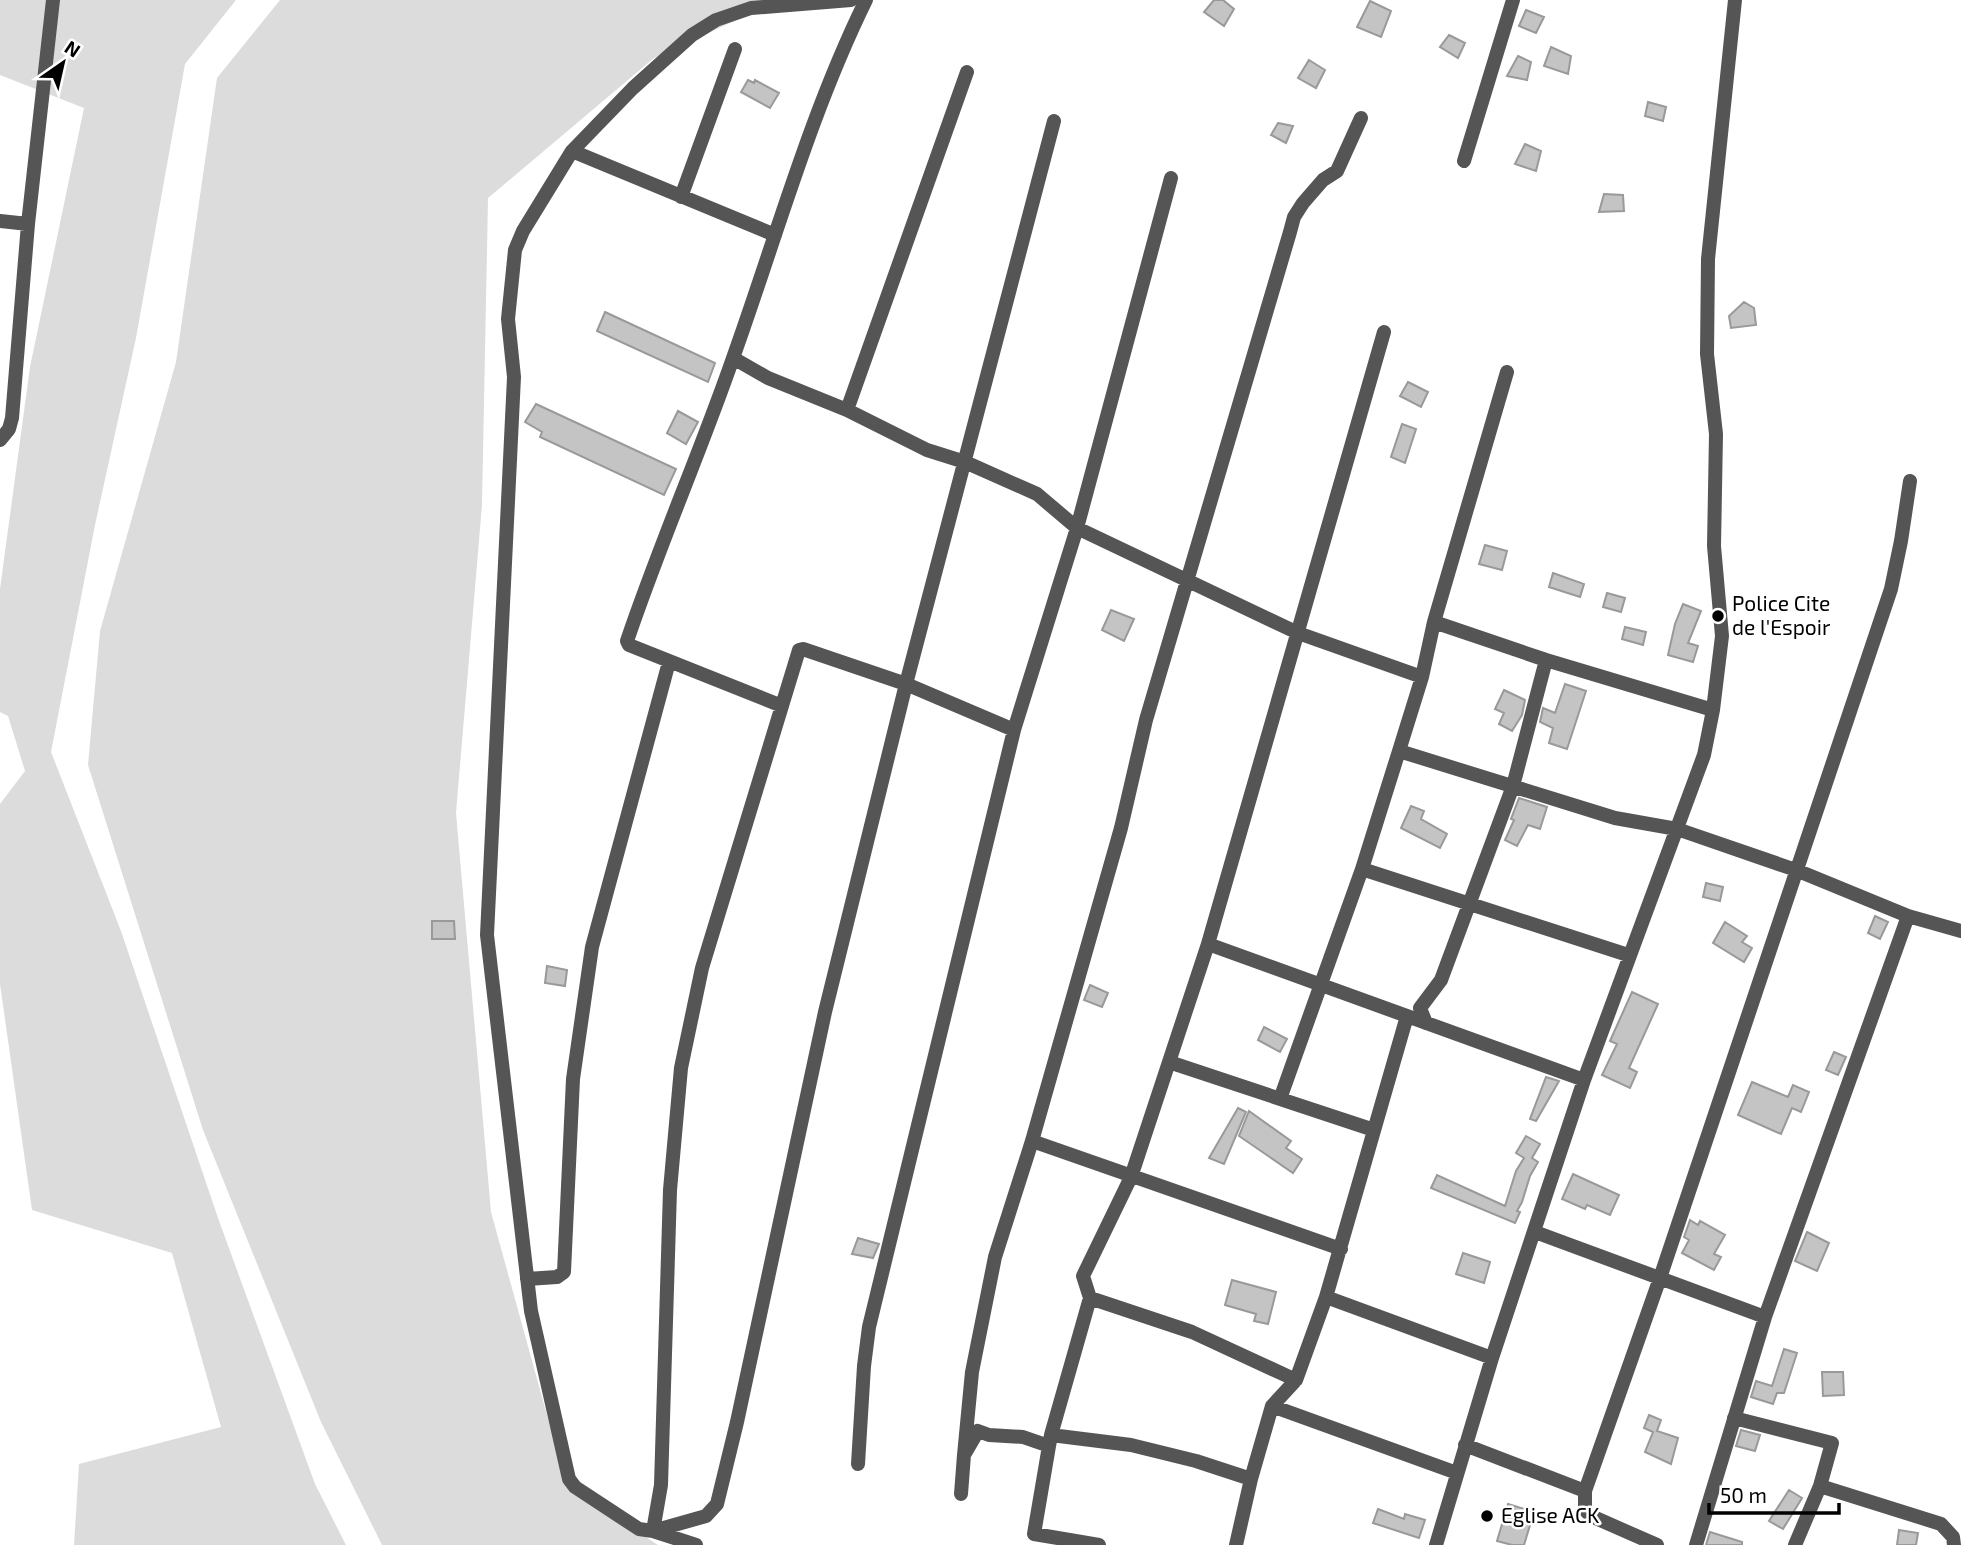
<svg xmlns="http://www.w3.org/2000/svg" width="1961" height="1545" viewBox="0 0 1961 1545" font-family="'Exo 2',sans-serif">
<style>
.green{fill:#dcdcdc}
.building{fill:#c4c4c4;stroke:#999;stroke-width:2}
.lines{fill:none;stroke-linecap:round;stroke-linejoin:round}
.street{stroke:#555;stroke-width:14}
.poi-dot{fill:#000;stroke:#fff;stroke-width:2.5}
.labels{text-anchor:middle;stroke-width:5;stroke-linejoin:round;paint-order:stroke}
.poi-label{font-size:21px;fill:#000;stroke:#fff;text-anchor:start}
</style>
<rect width="100%" height="100%" fill="#fff"/>
<!-- green -->
<path class="green" d="M 0,0 L 236,0 L 185,64 L 136,338 L 95,525 L 51,752 L 121,931 L 218,1218 L 315,1484 L 346,1545 L 74,1545 L 79,1464 L 221,1427 L 172,1253 L 32,1210 L 0,984 L 0,804 L 25,771 L 8,716 L 0,712 L 0,589 L 30,367 L 84,108 L 0,75 Z
M 280,0 L 780,0 L 654,58 L 488,198 L 482,505 L 456,813 L 491,1212 L 566,1484 L 658,1545 L 382,1545 L 321,1422 L 203,1130 L 88,765 L 100,631 L 176,362 L 217,78 Z"/>
<!-- building -->
<path class="building" d="M 1214,0 L 1223,0 L 1234,9 L 1224,26 L 1204,12 Z
M 1370,1 L 1391,11 L 1381,37 L 1357,27 Z
M 1526,10 L 1544,17 L 1536,33 L 1519,26 Z
M 1449,35 L 1465,43 L 1458,58 L 1440,47 Z
M 1551,47 L 1571,56 L 1568,74 L 1544,66 Z
M 1518,56 L 1531,62 L 1527,80 L 1507,76 Z
M 1309,60 L 1325,70 L 1316,88 L 1298,78 Z
M 748,80 L 754,83 L 755,80 L 779,93 L 770,108 L 741,92 Z
M 1648,102 L 1666,107 L 1663,121 L 1645,116 Z
M 1278,123 L 1293,126 L 1286,143 L 1271,135 Z
M 1525,144 L 1541,151 L 1536,171 L 1515,164 Z
M 1604,194 L 1623,195 L 1624,211 L 1599,212 Z
M 1744,302 L 1754,308 L 1756,325 L 1731,328 L 1729,316 Z
M 605,312 L 715,363 L 708,382 L 597,331 Z
M 1408,382 L 1428,392 L 1421,407 L 1400,396 Z
M 536,404 L 676,469 L 664,495 L 540,437 L 542,432 L 525,422 Z
M 678,411 L 698,422 L 686,444 L 667,433 Z
M 1402,424 L 1416,429 L 1405,463 L 1391,457 Z
M 1485,545 L 1507,551 L 1502,570 L 1479,564 Z
M 1553,573 L 1584,584 L 1580,597 L 1549,587 Z
M 1607,593 L 1625,598 L 1621,612 L 1603,607 Z
M 1683,604 L 1701,611 L 1688,643 L 1698,646 L 1693,662 L 1668,655 L 1675,624 Z
M 1111,610 L 1134,619 L 1124,641 L 1102,630 Z
M 1625,627 L 1646,632 L 1643,645 L 1622,639 Z
M 1565,684 L 1586,691 L 1567,749 L 1549,743 L 1553,728 L 1540,722 L 1543,708 L 1555,713 Z
M 1504,690 L 1525,700 L 1522,715 L 1512,731 L 1499,724 L 1504,713 L 1495,709 Z
M 1519,798 L 1547,807 L 1540,829 L 1528,825 L 1517,846 L 1505,840 L 1514,820 L 1511,819 Z
M 1411,806 L 1424,811 L 1421,819 L 1447,834 L 1440,848 L 1401,828 Z
M 1706,883 L 1723,887 L 1720,901 L 1703,897 Z
M 1875,916 L 1888,922 L 1880,939 L 1868,933 Z
M 432,921 L 454,921 L 455,939 L 432,939 Z
M 1725,922 L 1747,936 L 1742,942 L 1752,948 L 1744,962 L 1713,943 Z
M 547,966 L 567,970 L 565,986 L 545,983 Z
M 1090,985 L 1108,993 L 1102,1007 L 1084,1000 Z
M 1632,992 L 1658,1004 L 1629,1068 L 1637,1072 L 1630,1088 L 1602,1075 L 1617,1044 L 1610,1041 Z
M 1264,1027 L 1287,1039 L 1280,1052 L 1258,1040 Z
M 1834,1052 L 1846,1057 L 1838,1075 L 1826,1070 Z
M 1546,1077 L 1559,1081 L 1536,1121 L 1530,1119 Z
M 1752,1082 L 1788,1097 L 1793,1085 L 1809,1092 L 1801,1112 L 1792,1108 L 1781,1134 L 1738,1115 Z
M 1238,1108 L 1246,1112 L 1224,1164 L 1209,1158 Z
M 1249,1111 L 1291,1141 L 1286,1148 L 1302,1159 L 1293,1173 L 1239,1136 Z
M 1526,1136 L 1540,1144 L 1532,1158 L 1538,1162 L 1530,1176 L 1522,1202 L 1517,1211 L 1520,1212 L 1515,1223 L 1431,1188 L 1437,1175 L 1505,1206 L 1516,1171 L 1524,1158 L 1516,1153 Z
M 1573,1174 L 1619,1195 L 1610,1215 L 1587,1205 L 1585,1209 L 1562,1199 Z
M 1690,1220 L 1698,1225 L 1700,1221 L 1725,1235 L 1714,1254 L 1721,1257 L 1714,1270 L 1682,1253 L 1689,1240 L 1684,1237 Z
M 1807,1232 L 1829,1243 L 1817,1271 L 1795,1261 Z
M 858,1238 L 879,1244 L 873,1258 L 852,1254 Z
M 1463,1253 L 1490,1262 L 1484,1283 L 1456,1274 Z
M 1232,1280 L 1276,1292 L 1268,1324 L 1254,1321 L 1256,1314 L 1225,1305 Z
M 1784,1349 L 1797,1353 L 1784,1393 L 1777,1393 L 1773,1404 L 1751,1397 L 1756,1381 L 1772,1386 Z
M 1822,1372 L 1843,1372 L 1844,1395 L 1823,1396 Z
M 1649,1415 L 1661,1420 L 1657,1431 L 1678,1438 L 1671,1464 L 1645,1452 L 1653,1432 L 1644,1428 Z
M 1741,1430 L 1760,1435 L 1755,1451 L 1736,1446 Z
M 1789,1490 L 1802,1498 L 1783,1529 L 1769,1521 Z
M 1508,1504 L 1534,1512 L 1524,1545 L 1512,1545 L 1497,1541 Z
M 1378,1509 L 1404,1519 L 1405,1514 L 1425,1520 L 1419,1538 L 1373,1523 Z
M 1899,1530 L 1918,1533 L 1916,1545 L 1897,1545 Z
M 1710,1532 L 1742,1542 L 1742,1545 L 1706,1545 Z"/>
<g class="lines">
<!-- street -->
<path class="street" d="M 572,151 L 775,235
M 1464,161 L 1513,0
M 681,197 L 735,49
M 0,221 L 28,224
M 733,358 L 768,378 L 847,410 L 927,450 L 965,462 L 1037,494 L 1077,528 L 1298,633 L 1422,677
M 847,410 L 967,72
M 0,440 L 9,429 L 12,418 L 28,224 L 53,0
M 1434,622 L 1546,660 L 1713,710
M 782,706 L 629,645 L 627,641 C 659,546 700,453 733,358 C 776,238 810,114 866,0
M 1014,730 L 906,684 L 803,649 L 799,650 L 702,968 L 681,1068 L 670,1190 L 661,1485 L 653,1531 L 706,1516 L 717,1504 L 737,1422 L 825,1012 L 906,684 L 1054,121
M 1399,751 L 1615,818 L 1677,829 L 1796,870 L 1908,916 L 1961,931
M 1362,869 L 1628,955
M 1208,944 L 1584,1080
M 1426,1023 L 1420,1008 L 1441,980 L 1513,786 L 1546,660
M 1169,1062 L 1374,1130
M 1280,1099 L 1362,869 L 1399,751 L 1422,677 L 1434,622 L 1507,372
M 1032,1141 L 1341,1249
M 1535,1232 L 1765,1317
M 527,1279 L 557,1277 L 564,1272 L 573,1079 L 592,947 L 669,662
M 1326,1297 L 1492,1358
M 1090,1298 L 1192,1332 L 1296,1380
M 1272,1406 L 1457,1473
M 1734,1418 L 1832,1443 L 1820,1486 L 1795,1545
M 1051,1435 L 1090,1298 L 1083,1276 L 1131,1177 L 1208,944 L 1384,332
M 1465,1445 L 1585,1491 L 1585,1510 L 1591,1516 L 1657,1545
M 1049,1446 L 1034,1534 L 1099,1545
M 964,1455 L 972,1372 L 995,1257 L 1032,1141 L 1121,828 L 1146,720 L 1290,232 L 1294,217 L 1303,203 L 1323,180 L 1337,171 L 1361,118
M 858,1464 L 864,1366 L 869,1327 L 1014,730 L 1077,528 L 1171,178
M 1820,1486 L 1941,1524 L 1953,1537 L 1954,1545
M 1585,1491 L 1660,1278 L 1891,589 L 1901,541 L 1910,481
M 961,1494 L 964,1455 L 978,1431 L 989,1435 L 1023,1437 L 1049,1446 L 1051,1435 L 1131,1445 L 1196,1461 L 1251,1479
M 696,1545 L 653,1531 L 639,1529 L 575,1487 L 569,1479 L 531,1311 L 487,935 L 514,377 L 508,319 L 515,250 L 523,231 L 572,151 L 633,88 L 692,35 L 716,20 L 751,8 L 851,0
M 1236,1545 L 1251,1479 L 1272,1406 L 1296,1380 L 1326,1297 L 1407,1016
M 1436,1545 L 1492,1358 L 1584,1080 L 1704,755 L 1713,710 L 1722,636 L 1714,546 L 1716,434 L 1707,354 L 1708,259 L 1735,0
M 1696,1545 L 1765,1317 L 1908,916"/>
</g>
<!-- markers -->
<g class="poi-dot">
<circle cx="1718" cy="616" r="7"/>
<circle cx="1487" cy="1516" r="7"/>
</g>
<g class="labels">
<!-- poi labels -->
<g class="poi-label">
<text x="1732" y="611">Police Cite<tspan x="1732" dy="24">de l'Espoir</tspan></text>
<text x="1501" y="1523">Eglise ACK</text>
</g>
</g>
<!-- north arrow -->
<g transform="translate(63 63) rotate(34)" stroke="#ffffff" stroke-width="5" paint-order="stroke">
<path d="M0-5L12 26L0 18L-12 26Z" fill="#000000"/>
<text y="-10" font-size="19" font-weight="bold" text-anchor="middle" fill="#000000">N</text>
</g>
<!-- scale -->
<path d="M1709 1503v10h130v-10" fill="none" stroke="#000000" stroke-width="3.5"/>
<text x="1720" y="1503" font-size="21" fill="#000000" stroke="#ffffff" stroke-width="5" paint-order="stroke">50 m</text>
</svg>
